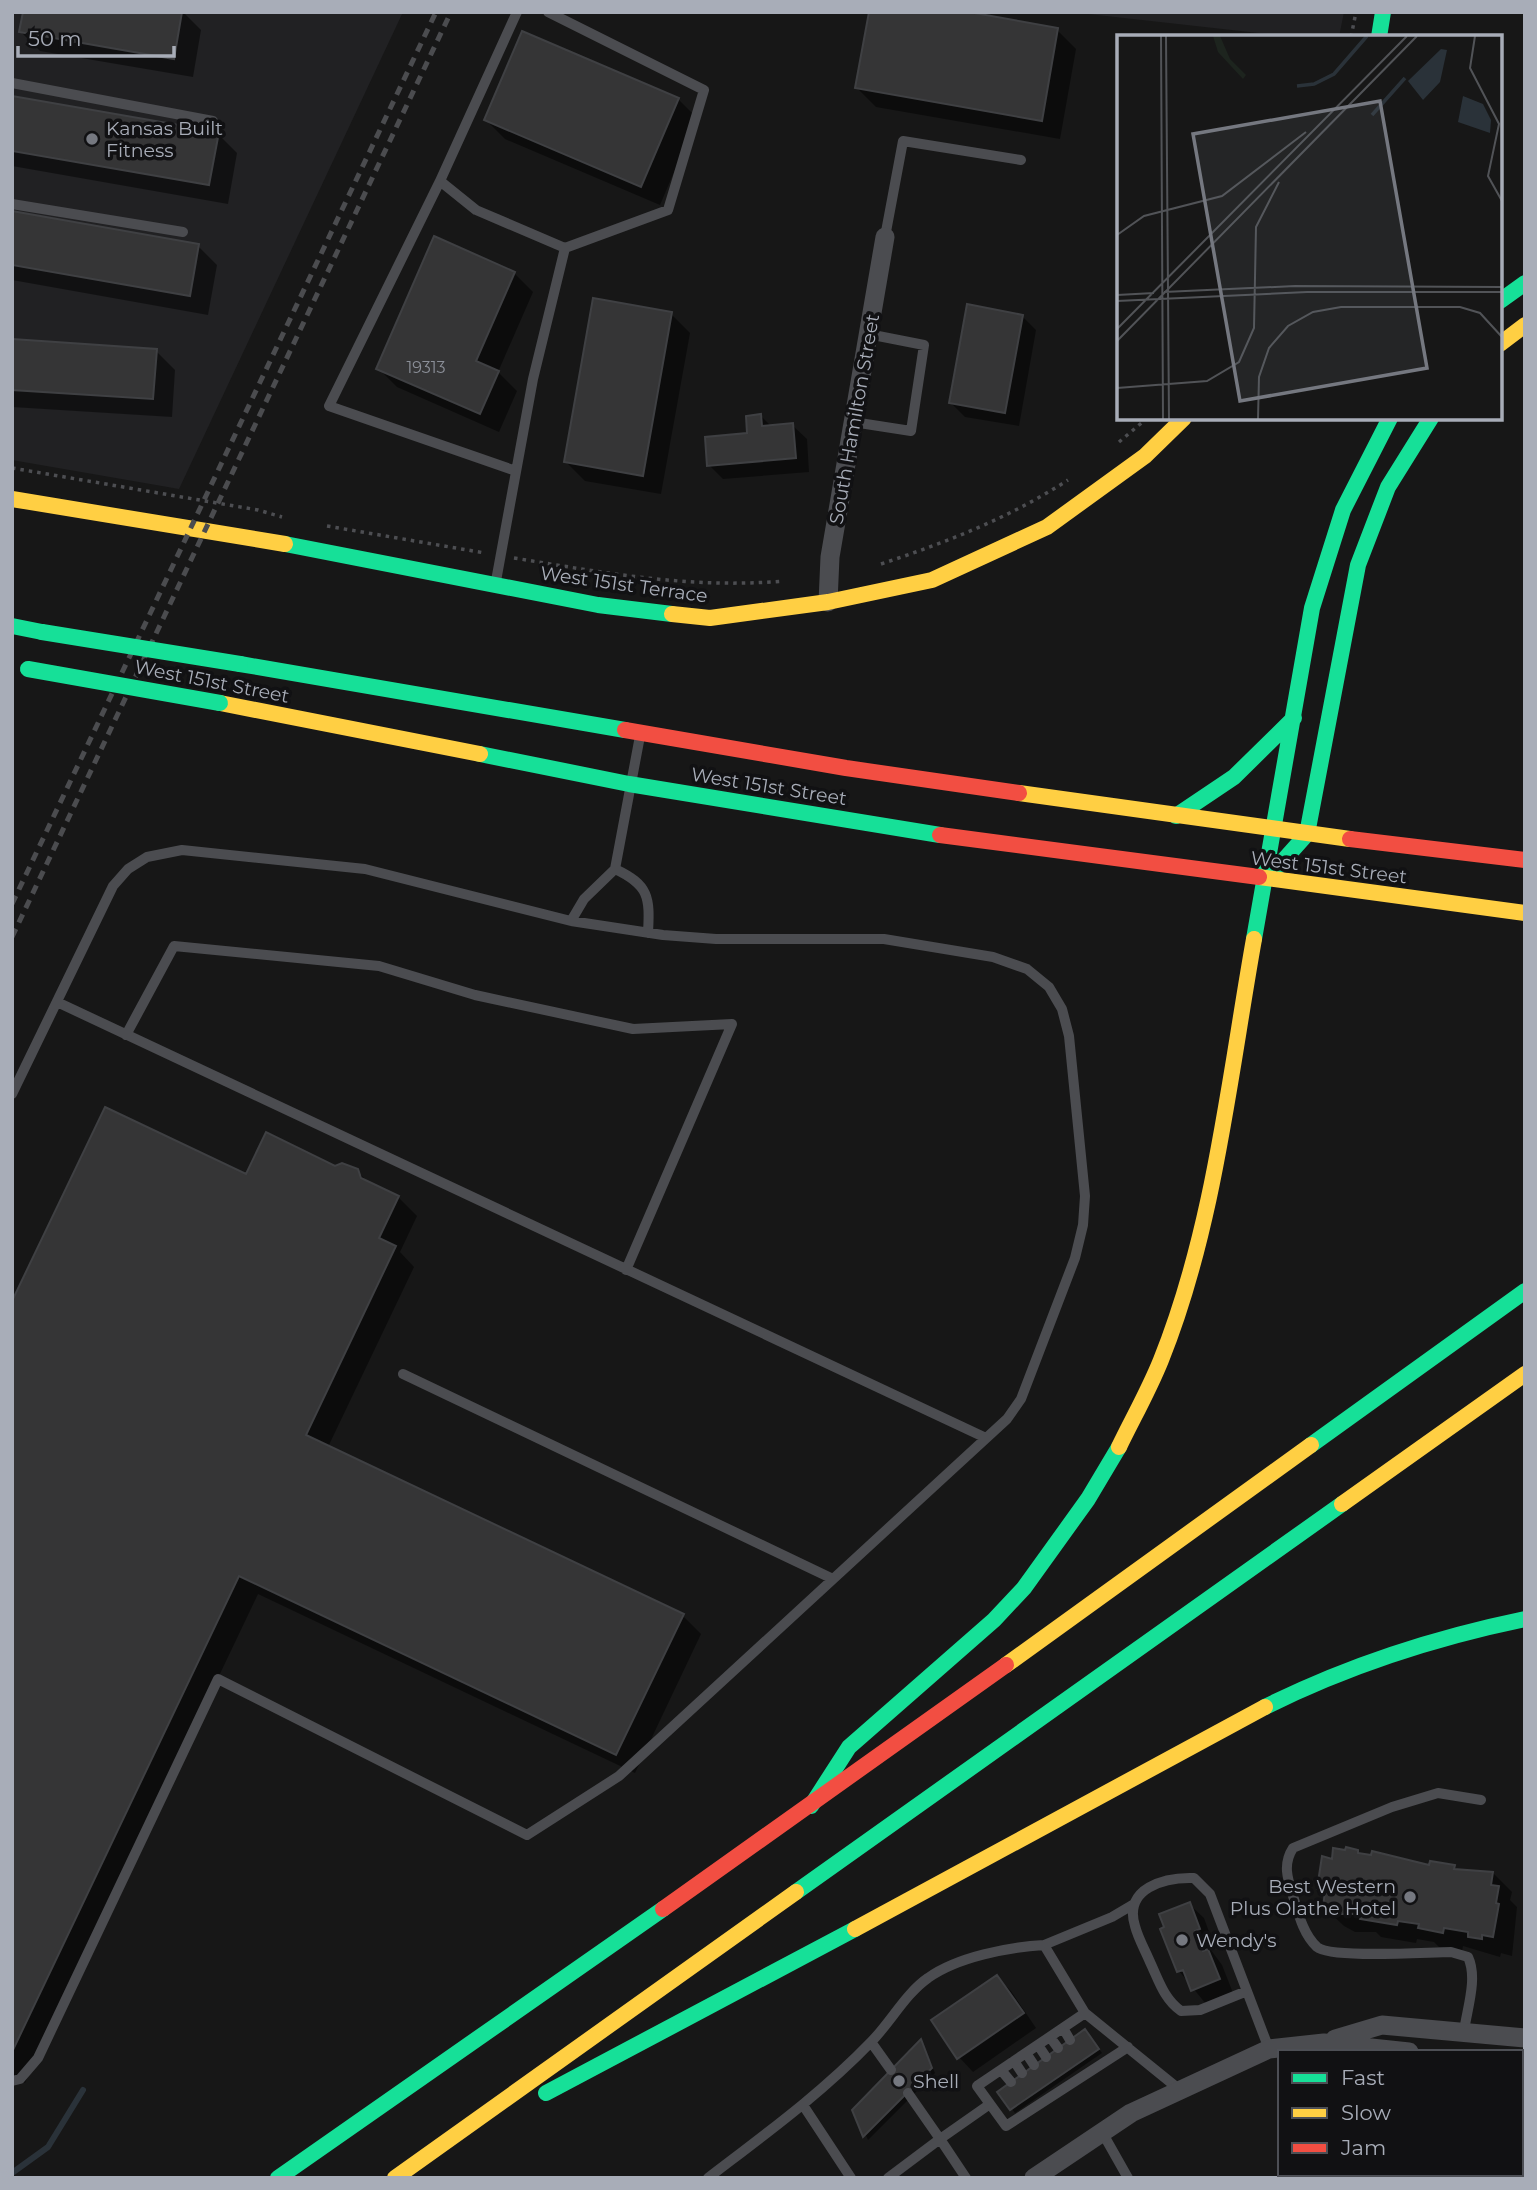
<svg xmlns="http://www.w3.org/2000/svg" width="1537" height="2190" viewBox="0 0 1537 2190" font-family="Montserrat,sans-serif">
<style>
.built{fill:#212123}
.shadow{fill:#0007}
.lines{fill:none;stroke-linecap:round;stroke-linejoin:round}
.stream{stroke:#2a3239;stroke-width:6}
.building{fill:#353536;stroke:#3f4043;stroke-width:2}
.path{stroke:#4d4e52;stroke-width:3.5;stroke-dasharray:3.5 5;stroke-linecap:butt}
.lane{stroke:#4b4c50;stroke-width:10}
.street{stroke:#4b4c50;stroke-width:19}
.fast{stroke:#16e098;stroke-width:16}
.slow{stroke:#ffcf43;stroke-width:16}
.jam{stroke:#f24e42;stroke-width:16}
.rail{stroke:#4b4c4f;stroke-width:5;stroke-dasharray:9 7;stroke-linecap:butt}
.fast-bridge{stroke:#16e098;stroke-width:16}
.poi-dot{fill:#757880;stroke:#111113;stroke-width:2.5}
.labels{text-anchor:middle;stroke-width:7;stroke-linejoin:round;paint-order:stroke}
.number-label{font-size:16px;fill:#8b8f98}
.poi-label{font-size:19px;fill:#a8adb8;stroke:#111113;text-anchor:start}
.street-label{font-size:19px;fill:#a8adb8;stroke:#111113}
.inset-river{fill:none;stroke:#2a3239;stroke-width:3.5}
.inset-road{fill:none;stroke:#515357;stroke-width:2}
.view{fill:#757880;fill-opacity:0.15;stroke:#757880;stroke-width:3.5}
.inset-edge{fill:none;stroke:#a8adb8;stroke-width:3.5}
</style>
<rect width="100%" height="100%" fill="#171717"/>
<!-- built -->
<path class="built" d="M 12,12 L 403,12 L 179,489 L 12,460 Z
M 1070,12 L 1344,12 L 1339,37 L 1294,37 Z"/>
<!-- shadow -->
<path class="shadow" d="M 25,12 L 183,12 L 201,30 L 193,77 L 40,51 L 21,32 Z
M 1057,30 L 1076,49 L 1060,139 L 876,107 L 857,88 Z
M 12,98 L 218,134 L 237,153 L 228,204 L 12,166 Z
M 678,99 L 697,118 L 660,205 L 505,139 L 486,120 Z
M 12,213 L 198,246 L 217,265 L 208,315 L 12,280 Z
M 514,273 L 533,292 L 498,372 L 517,391 L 499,432 L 397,387 L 378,368 Z
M 671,314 L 690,333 L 661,494 L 585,481 L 566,462 Z
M 1022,316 L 1036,330 L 1019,426 L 965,417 L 951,403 Z
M 12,341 L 156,351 L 175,370 L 172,417 L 12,407 Z
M 761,416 L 772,427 L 792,425 L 807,439 L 809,472 L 723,479 L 709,465 L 749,435 Z
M 335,1168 L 357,1171 L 370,1184 L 398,1197 L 417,1216 L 400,1252 L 414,1267 L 328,1447 L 682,1615 L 701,1634 L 635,1773 L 258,1594 L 25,2083 L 12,2076 L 12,1305 L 247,1176 Z
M 1358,1851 L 1362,1856 L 1430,1868 L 1454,1867 L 1458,1872 L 1493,1873 L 1512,1892 L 1510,1900 L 1517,1907 L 1512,1956 L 1501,1953 L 1500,1957 L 1463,1946 L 1462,1951 L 1439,1947 L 1434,1942 L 1417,1939 L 1416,1943 L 1381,1937 L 1376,1932 L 1355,1932 L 1344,1926 L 1324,1907 L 1326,1896 L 1319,1888 L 1333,1861 Z
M 1189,1904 L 1204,1918 L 1213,1943 L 1208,1946 L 1222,1965 L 1233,1993 L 1206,2004 L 1179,1971 L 1167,1928 Z
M 997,1977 L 1011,1991 L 1036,2028 L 973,2072 L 959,2057 Z
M 1089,2036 L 1102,2053 L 1015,2113 L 999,2092 Z
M 921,2042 L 935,2073 L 868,2140 L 854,2110 Z"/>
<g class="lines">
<!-- stream -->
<path class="stream" d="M 12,2173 L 48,2147 L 83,2090"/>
</g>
<!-- building -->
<path class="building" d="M 23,12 L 182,12 L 174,59 L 19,32 Z
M 869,12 L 969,12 L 1058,28 L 1042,121 L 855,88 Z
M 522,31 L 679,98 L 641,187 L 484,120 Z
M 12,96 L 219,132 L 209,185 L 12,151 Z
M 12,211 L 199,244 L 190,296 L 12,265 Z
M 434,236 L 515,272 L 476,361 L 499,371 L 480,414 L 376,369 Z
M 593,298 L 672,312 L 643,476 L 564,462 Z
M 967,304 L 1023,315 L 1005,413 L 949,403 Z
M 12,339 L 157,349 L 153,399 L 12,390 Z
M 761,414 L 762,426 L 793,423 L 796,458 L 707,466 L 705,437 L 747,433 L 746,416 Z
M 105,1107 L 246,1174 L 266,1132 L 335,1166 L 342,1163 L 358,1169 L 361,1178 L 399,1196 L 379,1238 L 396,1246 L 306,1435 L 684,1614 L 616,1755 L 239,1576 L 12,2052 L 12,1301 Z
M 1346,1847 L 1358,1850 L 1358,1853 L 1371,1855 L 1372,1851 L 1429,1865 L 1430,1861 L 1455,1865 L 1454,1869 L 1493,1872 L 1491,1885 L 1499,1886 L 1496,1903 L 1499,1904 L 1493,1937 L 1482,1935 L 1482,1939 L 1468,1937 L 1468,1932 L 1444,1928 L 1443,1933 L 1418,1928 L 1419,1924 L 1398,1921 L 1397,1925 L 1360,1919 L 1361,1914 L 1334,1914 L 1335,1910 L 1323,1908 L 1325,1891 L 1317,1889 L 1322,1856 L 1332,1859 L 1333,1848 L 1345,1850 Z
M 1190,1902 L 1200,1929 L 1195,1931 L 1203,1951 L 1208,1949 L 1220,1979 L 1191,1991 L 1183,1970 L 1177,1972 L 1160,1929 L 1164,1927 L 1159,1914 Z
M 997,1975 L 1024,2013 L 957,2059 L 931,2020 Z
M 1085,2029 L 1099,2049 L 1010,2110 L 997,2092 Z
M 921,2039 L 932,2068 L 863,2137 L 852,2110 Z"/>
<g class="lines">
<!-- path -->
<path class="path" d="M 1351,37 L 1356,12
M 1119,442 L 1145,420
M 12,468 L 258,510 L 282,517
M 327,526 L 485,553
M 514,558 C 606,573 690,589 784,581
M 881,564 C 947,542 1009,518 1068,480"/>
<!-- lane -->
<path class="lane" d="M 517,12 L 440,181 L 476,210 L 565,248 L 668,210 L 704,90 L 548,12
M 12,83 L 213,121
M 440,181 L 329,406 L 516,471
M 12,204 L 183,232
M 885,237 L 903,141 L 1021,160
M 853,422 L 911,431 L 924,345 L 868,334
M 496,581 L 533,379 L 565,248
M 615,869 C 649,885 650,897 648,933
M 571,921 L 584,899 L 615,869 L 640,736
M 57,1002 L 986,1438
M 126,1035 L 174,946 L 379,966 L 475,995 L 633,1029 L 732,1024 L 626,1270
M 12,1094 L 113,886 L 128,869 L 147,857 L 182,850 L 365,869 L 571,921 L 663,935 L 716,939 L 884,939 L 993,957 L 1027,969 L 1049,987 L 1062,1009 L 1069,1036 L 1085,1196 L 1083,1225 L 1075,1258 L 1021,1399 L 1007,1419 L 619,1776 L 527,1835 L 218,1679 L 38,2058 L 20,2079 L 12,2081
M 403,1374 L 833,1579
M 1044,1945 L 1112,1917 L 1134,1904
M 1247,1991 L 1200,2010 L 1181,2011 C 1164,1999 1159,1981 1150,1962 C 1145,1950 1138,1938 1135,1926 C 1123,1888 1165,1877 1194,1878 L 1210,1894 L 1269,2049
M 1063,2028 L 1070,2040
M 1464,2031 C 1467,2009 1478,1978 1468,1957 L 1451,1952 C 1428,1952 1331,1959 1317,1947 C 1304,1935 1299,1916 1294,1899 C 1288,1880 1282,1865 1293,1848 L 1392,1807 L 1438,1793 L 1481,1800
M 1050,2037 L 1058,2048
M 871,2042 L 891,2070
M 1038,2045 L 1046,2057
M 1026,2053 L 1034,2065
M 1014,2061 L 1022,2073
M 1001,2070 L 1011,2082
M 990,2104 L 977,2086 L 1085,2013
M 803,2105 L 851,2178
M 1521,2108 L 1525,2089
M 1102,2132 L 1128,2178
M 1342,2174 L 1348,2178
M 708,2178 C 764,2135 822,2093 871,2042 C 890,2023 906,1993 928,1978 C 957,1957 1009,1947 1044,1945 L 1085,2013 L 1180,2090
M 888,2178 L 940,2139 L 908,2093
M 966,2178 L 940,2139 L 990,2104 L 1006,2126 L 1128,2047
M 1325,2178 L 1326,2174
M 1508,2178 L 1509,2174"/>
<!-- street -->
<path class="street" d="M 828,602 L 830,557 L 885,237
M 1335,2039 L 1382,2025 L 1525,2038
M 1521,2072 L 1525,2073
M 1034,2178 L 1131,2113 L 1269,2049 L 1324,2043 L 1409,2052"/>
<!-- fast -->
<path class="fast" d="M 1379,37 L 1383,12
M 1500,301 L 1525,283
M 285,544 L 598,605 L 672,614
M 12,626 L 42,632
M 240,664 L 625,730
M 480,754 L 629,784 L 940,835
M 1176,816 L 1234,777 L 1294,718
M 1265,881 L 1307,834 L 1358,565 L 1388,487 L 1431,418
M 1254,939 L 1312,608 L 1343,510 L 1390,418
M 1311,1445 L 1525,1291
M 1265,1707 C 1349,1665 1433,1638 1525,1619
M 811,1806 L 849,1747 L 994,1620 L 1024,1588 L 1088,1499 L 1119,1447
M 796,1892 L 1342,1504
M 546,2093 L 855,1929
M 278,2178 L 663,1909"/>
<!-- slow -->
<path class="slow" d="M 1500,344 L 1525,325
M 12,499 L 285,544
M 672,614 L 710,618 L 828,602 L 932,580 L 1047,527 L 1145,456 L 1184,418
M 220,703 L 480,754
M 1019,793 L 1350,839
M 1259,877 L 1525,913
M 1119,1447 C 1133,1418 1149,1390 1161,1360 C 1214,1228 1229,1079 1254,939
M 1342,1504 L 1525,1374
M 1006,1665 L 1311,1445
M 855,1929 L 1265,1707
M 395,2178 L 796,1892"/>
<!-- jam -->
<path class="jam" d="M 625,730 L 846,768 L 1019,793
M 940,835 L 1259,877
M 1350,839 L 1525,860
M 663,1909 L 1006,1665"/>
<!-- rail -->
<path class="rail" d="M 12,904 L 436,12
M 12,937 L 451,12"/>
<!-- fast-bridge -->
<path class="fast-bridge" d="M 42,632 L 240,664
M 28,669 L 220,703"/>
</g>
<!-- markers -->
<g class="poi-dot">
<circle cx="92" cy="139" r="7"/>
<circle cx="1410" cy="1897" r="7"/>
<circle cx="1182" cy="1940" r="7"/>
<circle cx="899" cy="2081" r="7"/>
</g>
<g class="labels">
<!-- number labels -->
<g class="number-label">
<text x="426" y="373">19313</text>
</g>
<!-- poi labels -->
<g class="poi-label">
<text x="106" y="135">Kansas Built<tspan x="106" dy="22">Fitness</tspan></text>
<text x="1396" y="1893" text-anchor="end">Best Western<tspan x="1396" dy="22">Plus Olathe Hotel</tspan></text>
<text x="1196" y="1947">Wendy's</text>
<text x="913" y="2088">Shell</text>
</g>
<!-- street labels -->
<g class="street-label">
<text transform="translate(854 419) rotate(-80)" y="7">South Hamilton Street</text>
<text transform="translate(624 584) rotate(8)" y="7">West 151st Terrace</text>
<text transform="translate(212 681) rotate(11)" y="7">West 151st Street</text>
<text transform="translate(769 786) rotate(9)" y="7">West 151st Street</text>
<text transform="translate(1329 867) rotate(7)" y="7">West 151st Street</text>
</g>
</g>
<!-- overview -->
<g transform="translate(1117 35)">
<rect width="385" height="385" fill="#171717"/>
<path d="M 96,1 L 103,1 L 113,24 L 129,40 L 126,44 L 101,17 Z" fill="#1d241e"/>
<path d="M 324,14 L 330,15 L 323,47 L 306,65 L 291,46 ZM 346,61 L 366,69 L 374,85 L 373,98 L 341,87 Z" fill="#2a3239"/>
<path class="inset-river" d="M 180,51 L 197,49 L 217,39 L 250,1M 255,80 L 288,43"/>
<path class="inset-road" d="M 44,1 L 46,384M 49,1 L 52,384M 358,1 L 353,33 L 382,89 L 371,141 L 385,166M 0,200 L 27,181 L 105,161 L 189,97M 47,257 L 178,251 L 385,252M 0,260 L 37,258M 0,266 L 190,257 L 385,257M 0,294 L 290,1M 0,306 L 300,1M 0,353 L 90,346 L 122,327 L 137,293 L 139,192 L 162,147M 141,384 L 142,342 L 152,313 L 171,291 L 196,277 L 224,272 L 343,272 L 363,278 L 385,302"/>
<path class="view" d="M 263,66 L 310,333 L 123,366 L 76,99 Z"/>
<rect width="385" height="385" class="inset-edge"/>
</g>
<!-- border -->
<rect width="1537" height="2190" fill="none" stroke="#a8adb8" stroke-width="28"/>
<!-- legend -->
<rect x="1278" y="2050" width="245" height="126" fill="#111113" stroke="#4d4f55" stroke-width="2"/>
<rect x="1292" y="2073" width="35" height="10" fill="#16e098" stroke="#4d4f55" stroke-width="2"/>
<text x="1341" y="2085" font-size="21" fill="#a8adb8">Fast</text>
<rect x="1292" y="2108" width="35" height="10" fill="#ffcf43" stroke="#4d4f55" stroke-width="2"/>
<text x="1341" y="2120" font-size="21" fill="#a8adb8">Slow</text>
<rect x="1292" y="2143" width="35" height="10" fill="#f24e42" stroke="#4d4f55" stroke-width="2"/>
<text x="1341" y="2155" font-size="21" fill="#a8adb8">Jam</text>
<!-- scale -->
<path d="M18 46v10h156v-10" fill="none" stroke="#a8adb8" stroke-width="3.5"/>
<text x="28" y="46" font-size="21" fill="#a8adb8" stroke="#111113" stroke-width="5" paint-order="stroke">50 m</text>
</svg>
